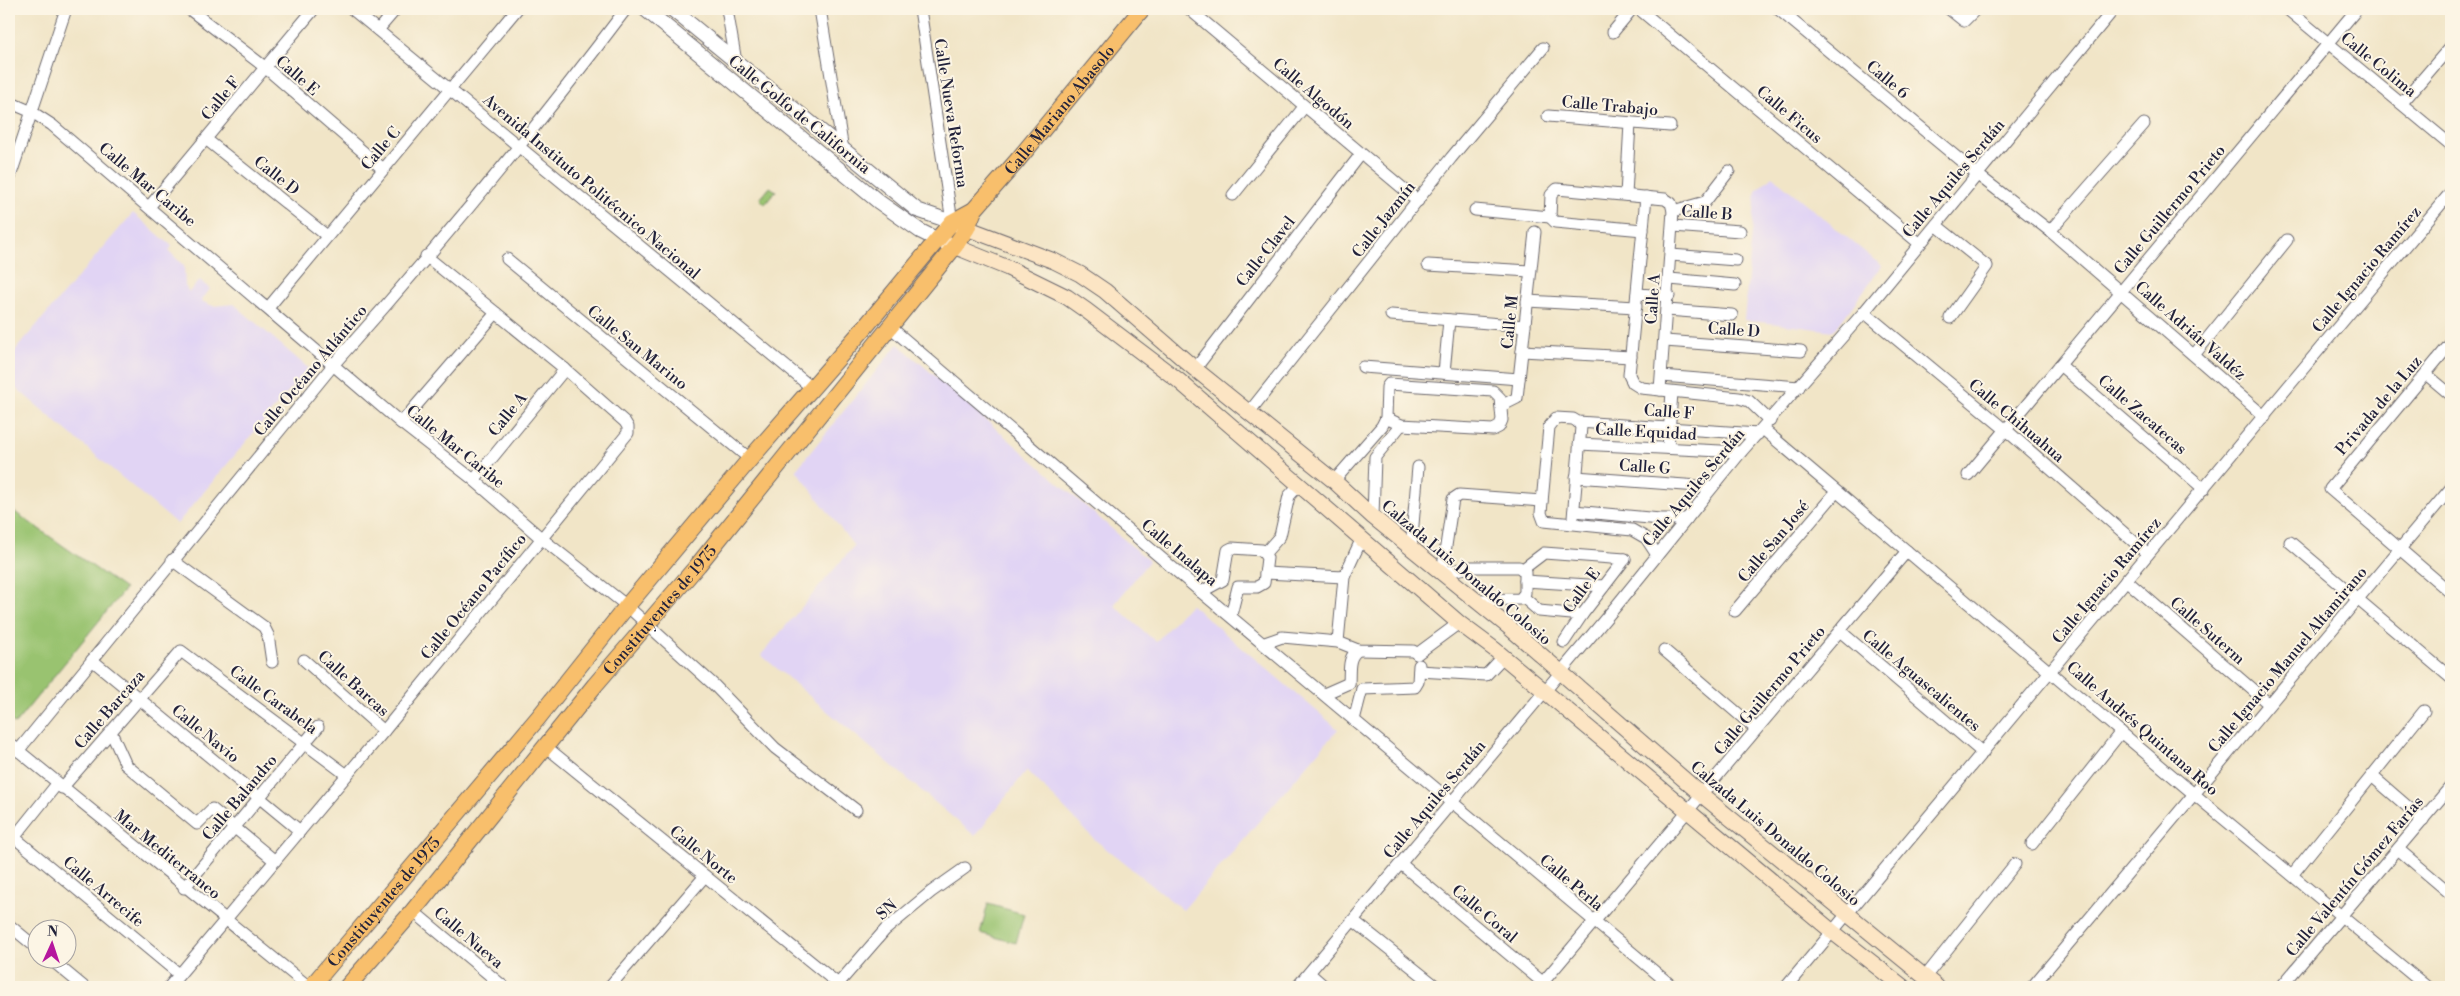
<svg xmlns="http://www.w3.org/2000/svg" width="2460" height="996" font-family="'Libre Bodoni',serif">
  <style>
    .built { fill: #e1d4f4 }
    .green { fill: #99c36f; stroke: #5e7255 }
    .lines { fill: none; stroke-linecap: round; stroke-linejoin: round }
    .minor-casing { stroke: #6a666c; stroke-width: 13 }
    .tertiary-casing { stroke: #6a666c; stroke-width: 16 }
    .secondary-casing { stroke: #6a666c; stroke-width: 17 }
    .primary-casing { stroke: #6a666c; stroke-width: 18 }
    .minor { stroke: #fff; stroke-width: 11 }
    .tertiary { stroke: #fff; stroke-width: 14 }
    .secondary { stroke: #fce5c4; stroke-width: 15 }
    .primary { stroke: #f8bf6c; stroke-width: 16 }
    .labels { text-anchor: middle; stroke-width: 4; stroke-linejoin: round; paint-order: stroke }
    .street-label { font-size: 16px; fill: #22223b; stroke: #fcf5e5 }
  </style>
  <rect width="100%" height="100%" fill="#fcf5e5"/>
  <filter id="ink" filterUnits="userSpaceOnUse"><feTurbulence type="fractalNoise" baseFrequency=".02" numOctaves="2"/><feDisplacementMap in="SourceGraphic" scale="10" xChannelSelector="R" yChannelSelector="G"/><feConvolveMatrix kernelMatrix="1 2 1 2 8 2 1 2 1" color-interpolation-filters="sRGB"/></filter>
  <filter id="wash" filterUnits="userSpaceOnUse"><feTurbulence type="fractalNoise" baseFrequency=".0096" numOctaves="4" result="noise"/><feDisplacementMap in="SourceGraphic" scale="20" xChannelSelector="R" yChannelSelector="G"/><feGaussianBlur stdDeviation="1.12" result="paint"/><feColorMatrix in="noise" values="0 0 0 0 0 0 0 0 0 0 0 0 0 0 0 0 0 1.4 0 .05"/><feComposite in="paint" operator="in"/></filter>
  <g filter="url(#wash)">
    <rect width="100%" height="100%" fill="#f1e5c7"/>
    <!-- built -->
    <g class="built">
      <polygon points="1772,176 1882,266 1834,331 1744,320 1756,191"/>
      <polygon points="133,213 172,246 169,251 184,266 185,286 189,292 200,280 210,289 201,301 213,306 234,304 308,368 177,524 9,382 9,362 17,348"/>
      <polygon points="898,344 1149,561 1114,605 1156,642 1190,604 1338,729 1183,910 1094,839 1027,770 975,836 761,655 854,546 796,470"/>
    </g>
    <!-- green -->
    <g class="green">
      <polygon points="770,187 776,191 765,204 760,199"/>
      <polygon points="9,508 125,589 15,724 9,719"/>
      <polygon points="988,904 1024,914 1016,943 980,933"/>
    </g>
  </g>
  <g filter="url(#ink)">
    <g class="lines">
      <defs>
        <g id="minor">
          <polyline points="189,9 266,68 383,169"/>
          <polyline points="352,9 812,388"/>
          <polyline points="727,9 736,62"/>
          <polyline points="820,9 843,150"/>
          <polyline points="920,9 952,222"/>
          <polyline points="1189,9 1418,201"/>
          <polyline points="1639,9 1919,243"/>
          <polyline points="1778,9 1978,175 2050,231 2265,417"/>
          <polyline points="1949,9 1964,21 1976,9"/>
          <polyline points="2287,9 2451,145"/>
          <polyline points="378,30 396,9"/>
          <polyline points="1613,32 1632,9"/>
          <polyline points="9,102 32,112 52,125 401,423 474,480 541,538 627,606 714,685 775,748 856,810"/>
          <polyline points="2402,103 2451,46"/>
          <polyline points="1548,116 1670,126"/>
          <polyline points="207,140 327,236"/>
          <polyline points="9,180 66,9"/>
          <polyline points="1233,195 1304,107"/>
          <polyline points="1626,195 1630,123"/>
          <polyline points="1646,197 1629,375 1633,383 1641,388 1739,398 1749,401 1770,421"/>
          <polyline points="149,207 314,9"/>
          <polyline points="1475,210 1550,217"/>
          <polyline points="1673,211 1705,202 1729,171"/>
          <polyline points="1550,217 1551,195 1557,189 1665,199 1671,203 1673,211 1660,390"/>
          <polyline points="1550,217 1555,222 1643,230"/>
          <polyline points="1936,225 1987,266 1950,318"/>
          <polyline points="1673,226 1740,231"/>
          <polyline points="2050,231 2144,124"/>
          <polyline points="1671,255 1736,260"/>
          <polyline points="507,259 750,459"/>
          <polyline points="1428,265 1530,271"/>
          <polyline points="1670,279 1735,285"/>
          <polyline points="1637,294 1669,296"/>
          <polyline points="1527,301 1636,307"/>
          <polyline points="268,308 517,9"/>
          <polyline points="1667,310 1732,315"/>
          <polyline points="1864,312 2006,430 2148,554"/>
          <polyline points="1391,315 1525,326"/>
          <polyline points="889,326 1201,592 1673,987"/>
          <polyline points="1665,341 1801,351"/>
          <polyline points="2451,343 2330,489 2451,593"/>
          <polyline points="1522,351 1631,357"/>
          <polyline points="2194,355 2287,240"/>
          <polyline points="2060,365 2204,489"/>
          <polyline points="1363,367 1519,379"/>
          <polyline points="1195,369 1361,154"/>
          <polyline points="1444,373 1449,320"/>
          <polyline points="2426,374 2451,395"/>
          <polyline points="1662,376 1799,387"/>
          <polyline points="1501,406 1517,398 1535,232"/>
          <polyline points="1250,411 1451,158 1543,48"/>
          <polyline points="401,423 496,313"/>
          <polyline points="1763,429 2195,795 2427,987"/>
          <polyline points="1579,444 1741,452"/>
          <polyline points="1668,448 1672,392"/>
          <polyline points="1968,475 2357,9"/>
          <polyline points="1576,477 1712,487"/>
          <polyline points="474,480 565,369"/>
          <polyline points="1334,481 1382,426 1386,418 1387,387 1389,384 1493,391 1500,398 1502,420 1499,427 1493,430 1401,425 1386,418"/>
          <polyline points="1574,511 1660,519 1687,519"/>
          <polyline points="1373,517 1375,457 1401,425"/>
          <polyline points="1573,518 1581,427 1578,422"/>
          <polyline points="2290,542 2451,678"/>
          <polyline points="1411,548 1418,467"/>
          <polyline points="1265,553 1280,536 1289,496 1299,485"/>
          <polyline points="1657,555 1646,538 1632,530 1544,521 1541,513 1549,427 1556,418 1573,419 1578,422 1758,434"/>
          <polyline points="172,560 264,627 268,635 272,662"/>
          <polyline points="1523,569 1544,553 1625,559"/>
          <polyline points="1265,573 1344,577"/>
          <polyline points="2126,580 2269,704"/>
          <polyline points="1525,581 1604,586"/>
          <polyline points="1201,592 1223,580 1228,550 1232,548 1262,550 1267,558 1264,583 1257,587 1238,587 1231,615"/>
          <polyline points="1523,597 1539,611 1582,615"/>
          <polyline points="1475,600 1520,599 1525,593 1525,572 1519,567 1471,567 1442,573 1453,499 1459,495 1542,501"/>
          <polyline points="1735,611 1836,492"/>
          <polyline points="1840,631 1983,753"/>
          <polyline points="1338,642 1344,577 1362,538"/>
          <polyline points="1564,642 1582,615 1625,559"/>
          <polyline points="1265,643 1282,637 1338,642 1358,650 1413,651 1417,654"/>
          <polyline points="1664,650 1756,729"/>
          <polyline points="1417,654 1459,623"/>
          <polyline points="92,660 300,831"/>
          <polyline points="304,660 384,731"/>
          <polyline points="1419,671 1486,675 1503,657"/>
          <path d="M 1349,683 C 1350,672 1347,657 1358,650"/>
          <polyline points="1362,689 1415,687 1418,682 1419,665"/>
          <polyline points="1324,694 1349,683"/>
          <polyline points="1354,720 1362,689"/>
          <polyline points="111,732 126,765 197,824 212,809 275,861"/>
          <polyline points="9,743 309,987"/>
          <polyline points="545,746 842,987"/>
          <path d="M 18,751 L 334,364 C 436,250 534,131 626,9"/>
          <polyline points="2372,776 2423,820"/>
          <polyline points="62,788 181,651 347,775"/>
          <polyline points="9,833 179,974"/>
          <polyline points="9,844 57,784"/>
          <polyline points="2032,844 2121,732"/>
          <polyline points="2398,849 2451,894"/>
          <polyline points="1401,864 1547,986"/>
          <polyline points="2292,875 2424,711"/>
          <polyline points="184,888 318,727"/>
          <polyline points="413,911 504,987"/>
          <polyline points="1354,921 1437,987"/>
          <polyline points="9,925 38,949"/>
          <polyline points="49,958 84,987"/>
          <polyline points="1309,973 1325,987"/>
          <polyline points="1925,977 2015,864"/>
          <polyline points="838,984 885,930 931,892 965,868"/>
          <polyline points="169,987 384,731 628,433 628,427 625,422 565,369 426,256"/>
          <polyline points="609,987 705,876"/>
          <polyline points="1297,987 1617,605 1741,452 1864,312 2114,9"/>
          <polyline points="1539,987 1907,551"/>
          <polyline points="1786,987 2451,192"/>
          <polyline points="2032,987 2451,488"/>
          <polyline points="2281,987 2451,786"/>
        </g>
        <g id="tertiary">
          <polyline points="645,9 879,202 920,231 938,240"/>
          <polyline points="672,9 917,210 952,222"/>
        </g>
        <g id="secondary">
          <polyline points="956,224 1054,261 1080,274 1105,291 1195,369 1334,481 1373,517 1510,628 1702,795 1937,987"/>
          <polyline points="944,242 1008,268 1067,297 1087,311 1178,380 1459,623 1494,649 1834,933 1903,987"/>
        </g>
        <g id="primary">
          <path id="s1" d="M 311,987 L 538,718 L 627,606 L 750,459 L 866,326 L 952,222 L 974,210 L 1016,162 L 1142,9"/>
          <path id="s2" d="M 347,987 L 413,911 L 595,685 L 698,565 L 955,246 L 967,228 L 974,210"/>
        </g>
      </defs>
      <!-- minor casing -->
      <use href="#minor" class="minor-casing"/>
      <!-- tertiary casing -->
      <use href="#tertiary" class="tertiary-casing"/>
      <!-- secondary casing -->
      <use href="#secondary" class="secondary-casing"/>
      <!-- primary casing -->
      <use href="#primary" class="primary-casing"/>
      <!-- minor -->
      <use href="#minor" class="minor"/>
      <!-- tertiary -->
      <use href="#tertiary" class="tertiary"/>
      <!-- secondary -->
      <use href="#secondary" class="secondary"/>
      <!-- primary -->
      <use href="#primary" class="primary"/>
    </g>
  </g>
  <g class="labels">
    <!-- street labels -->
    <g class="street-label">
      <text transform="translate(2379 64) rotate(39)" y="6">Calle Colima</text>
      <text transform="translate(298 75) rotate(41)" y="6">Calle E</text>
      <text transform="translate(1888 79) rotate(40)" y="6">Calle 6</text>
      <text transform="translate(1314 93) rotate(40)" y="6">Calle Algodón</text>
      <text transform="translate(220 98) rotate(-51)" y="6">Calle F</text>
      <text transform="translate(1610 105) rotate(5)" y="6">Calle Trabajo</text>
      <text dy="6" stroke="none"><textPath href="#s1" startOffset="1155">Calle Mariano Abasolo</textPath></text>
      <text transform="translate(952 113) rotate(81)" y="6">Calle Nueva Reforma</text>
      <text transform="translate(800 114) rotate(39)" y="6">Calle Golfo de California</text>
      <text transform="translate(1790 114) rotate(40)" y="6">Calle Ficus</text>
      <text transform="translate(380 148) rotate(-50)" y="6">Calle C</text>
      <text transform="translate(277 175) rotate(38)" y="6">Calle D</text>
      <text transform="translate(1953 178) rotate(-50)" y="6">Calle Aquiles Serdán</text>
      <text transform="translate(148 184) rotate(40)" y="6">Calle Mar Caribe</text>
      <text transform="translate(592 186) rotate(40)" y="6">Avenida Instituto Politécnico Nacional</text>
      <text transform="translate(2169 209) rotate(-50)" y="6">Calle Guillermo Prieto</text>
      <text transform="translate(1707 212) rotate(4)" y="6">Calle B</text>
      <text transform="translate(1383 219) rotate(-52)" y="6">Calle Jazmín</text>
      <text transform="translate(1265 251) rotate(-52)" y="6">Calle Clavel</text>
      <text transform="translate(2366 269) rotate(-50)" y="6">Calle Ignacio Ramírez</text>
      <text transform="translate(1652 299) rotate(-86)" y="6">Calle A</text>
      <text transform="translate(1509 322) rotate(-84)" y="6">Calle M</text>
      <text transform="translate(1734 329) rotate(4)" y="6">Calle D</text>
      <text transform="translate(2191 330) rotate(41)" y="6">Calle Adrián Valdéz</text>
      <text transform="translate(638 347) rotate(39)" y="6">Calle San Marino</text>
      <text transform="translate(310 370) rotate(-50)" y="6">Calle Océano Atlántico</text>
      <text transform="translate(2378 405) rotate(-50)" y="6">Privada de la Luz</text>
      <text transform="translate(1669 411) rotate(4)" y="6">Calle F</text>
      <text transform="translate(507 414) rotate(-51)" y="6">Calle A</text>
      <text transform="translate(2143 414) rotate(41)" y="6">Calle Zacatecas</text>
      <text transform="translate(2017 420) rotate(40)" y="6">Calle Chihuahua</text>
      <text transform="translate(1646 431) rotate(3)" y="6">Calle Equidad</text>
      <text transform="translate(456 446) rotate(39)" y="6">Calle Mar Caribe</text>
      <text transform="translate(1645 466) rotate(4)" y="6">Calle G</text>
      <text transform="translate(1693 487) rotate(-50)" y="6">Calle Aquiles Serdán</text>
      <text transform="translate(1773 541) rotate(-50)" y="6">Calle San José</text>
      <text transform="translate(1180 552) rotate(40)" y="6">Calle Inalapa</text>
      <text transform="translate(1467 572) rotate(40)" y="6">Calzada Luis Donaldo Colosio</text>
      <text transform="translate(2106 580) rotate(-50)" y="6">Calle Ignacio Ramírez</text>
      <text transform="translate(1581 590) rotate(-54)" y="6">Calle E</text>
      <text transform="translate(473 596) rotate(-51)" y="6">Calle Océano Pacífico</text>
      <text dy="6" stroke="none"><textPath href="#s2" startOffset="490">Constituyentes de 1975</textPath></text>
      <text transform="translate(2208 630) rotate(41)" y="6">Calle Suterm</text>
      <text transform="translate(2287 659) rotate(-50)" y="6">Calle Ignacio Manuel Altamirano</text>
      <text transform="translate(1922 680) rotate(40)" y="6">Calle Aguascalientes</text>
      <text transform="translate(354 683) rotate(42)" y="6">Calle Barcas</text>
      <text transform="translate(1769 690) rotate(-50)" y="6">Calle Guillermo Prieto</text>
      <text transform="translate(274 699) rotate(36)" y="6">Calle Carabela</text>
      <text transform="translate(109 709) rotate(-49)" y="6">Calle Barcaza</text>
      <text transform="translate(2143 728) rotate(41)" y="6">Calle Andrés Quintana Roo</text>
      <text transform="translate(206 733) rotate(39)" y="6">Calle Navio</text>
      <text transform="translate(239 797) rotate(-50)" y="6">Calle Balandro</text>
      <text transform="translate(1434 799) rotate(-50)" y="6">Calle Aquiles Serdán</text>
      <text transform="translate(1776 833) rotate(40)" y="6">Calzada Luis Donaldo Colosio</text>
      <text transform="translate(168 854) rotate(39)" y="6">Mar Mediterraneo</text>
      <text transform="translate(704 854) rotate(39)" y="6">Calle Norte</text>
      <text transform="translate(2354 876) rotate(-50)" y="6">Calle Valentín Gómez Farías</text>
      <text transform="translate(1572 882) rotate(40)" y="6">Calle Perla</text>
      <text transform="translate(104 891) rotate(40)" y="6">Calle Arrecife</text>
      <text dy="6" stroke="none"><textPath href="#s1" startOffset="112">Constituyentes de 1975</textPath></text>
      <text transform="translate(886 909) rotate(-41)" y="6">SN</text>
      <text transform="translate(1485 913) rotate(40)" y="6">Calle Coral</text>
      <text transform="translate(469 937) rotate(40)" y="6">Calle Nueva</text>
    </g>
  </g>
  <!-- margin -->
  <rect width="2460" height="996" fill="none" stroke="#fcf5e5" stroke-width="30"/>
  <!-- north arrow -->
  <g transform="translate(52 944) rotate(3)"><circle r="24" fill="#fcf5e5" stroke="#a5a1a1"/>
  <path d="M0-4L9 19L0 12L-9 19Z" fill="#b5179e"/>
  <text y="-8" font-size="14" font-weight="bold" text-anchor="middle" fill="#22223b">N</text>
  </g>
</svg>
